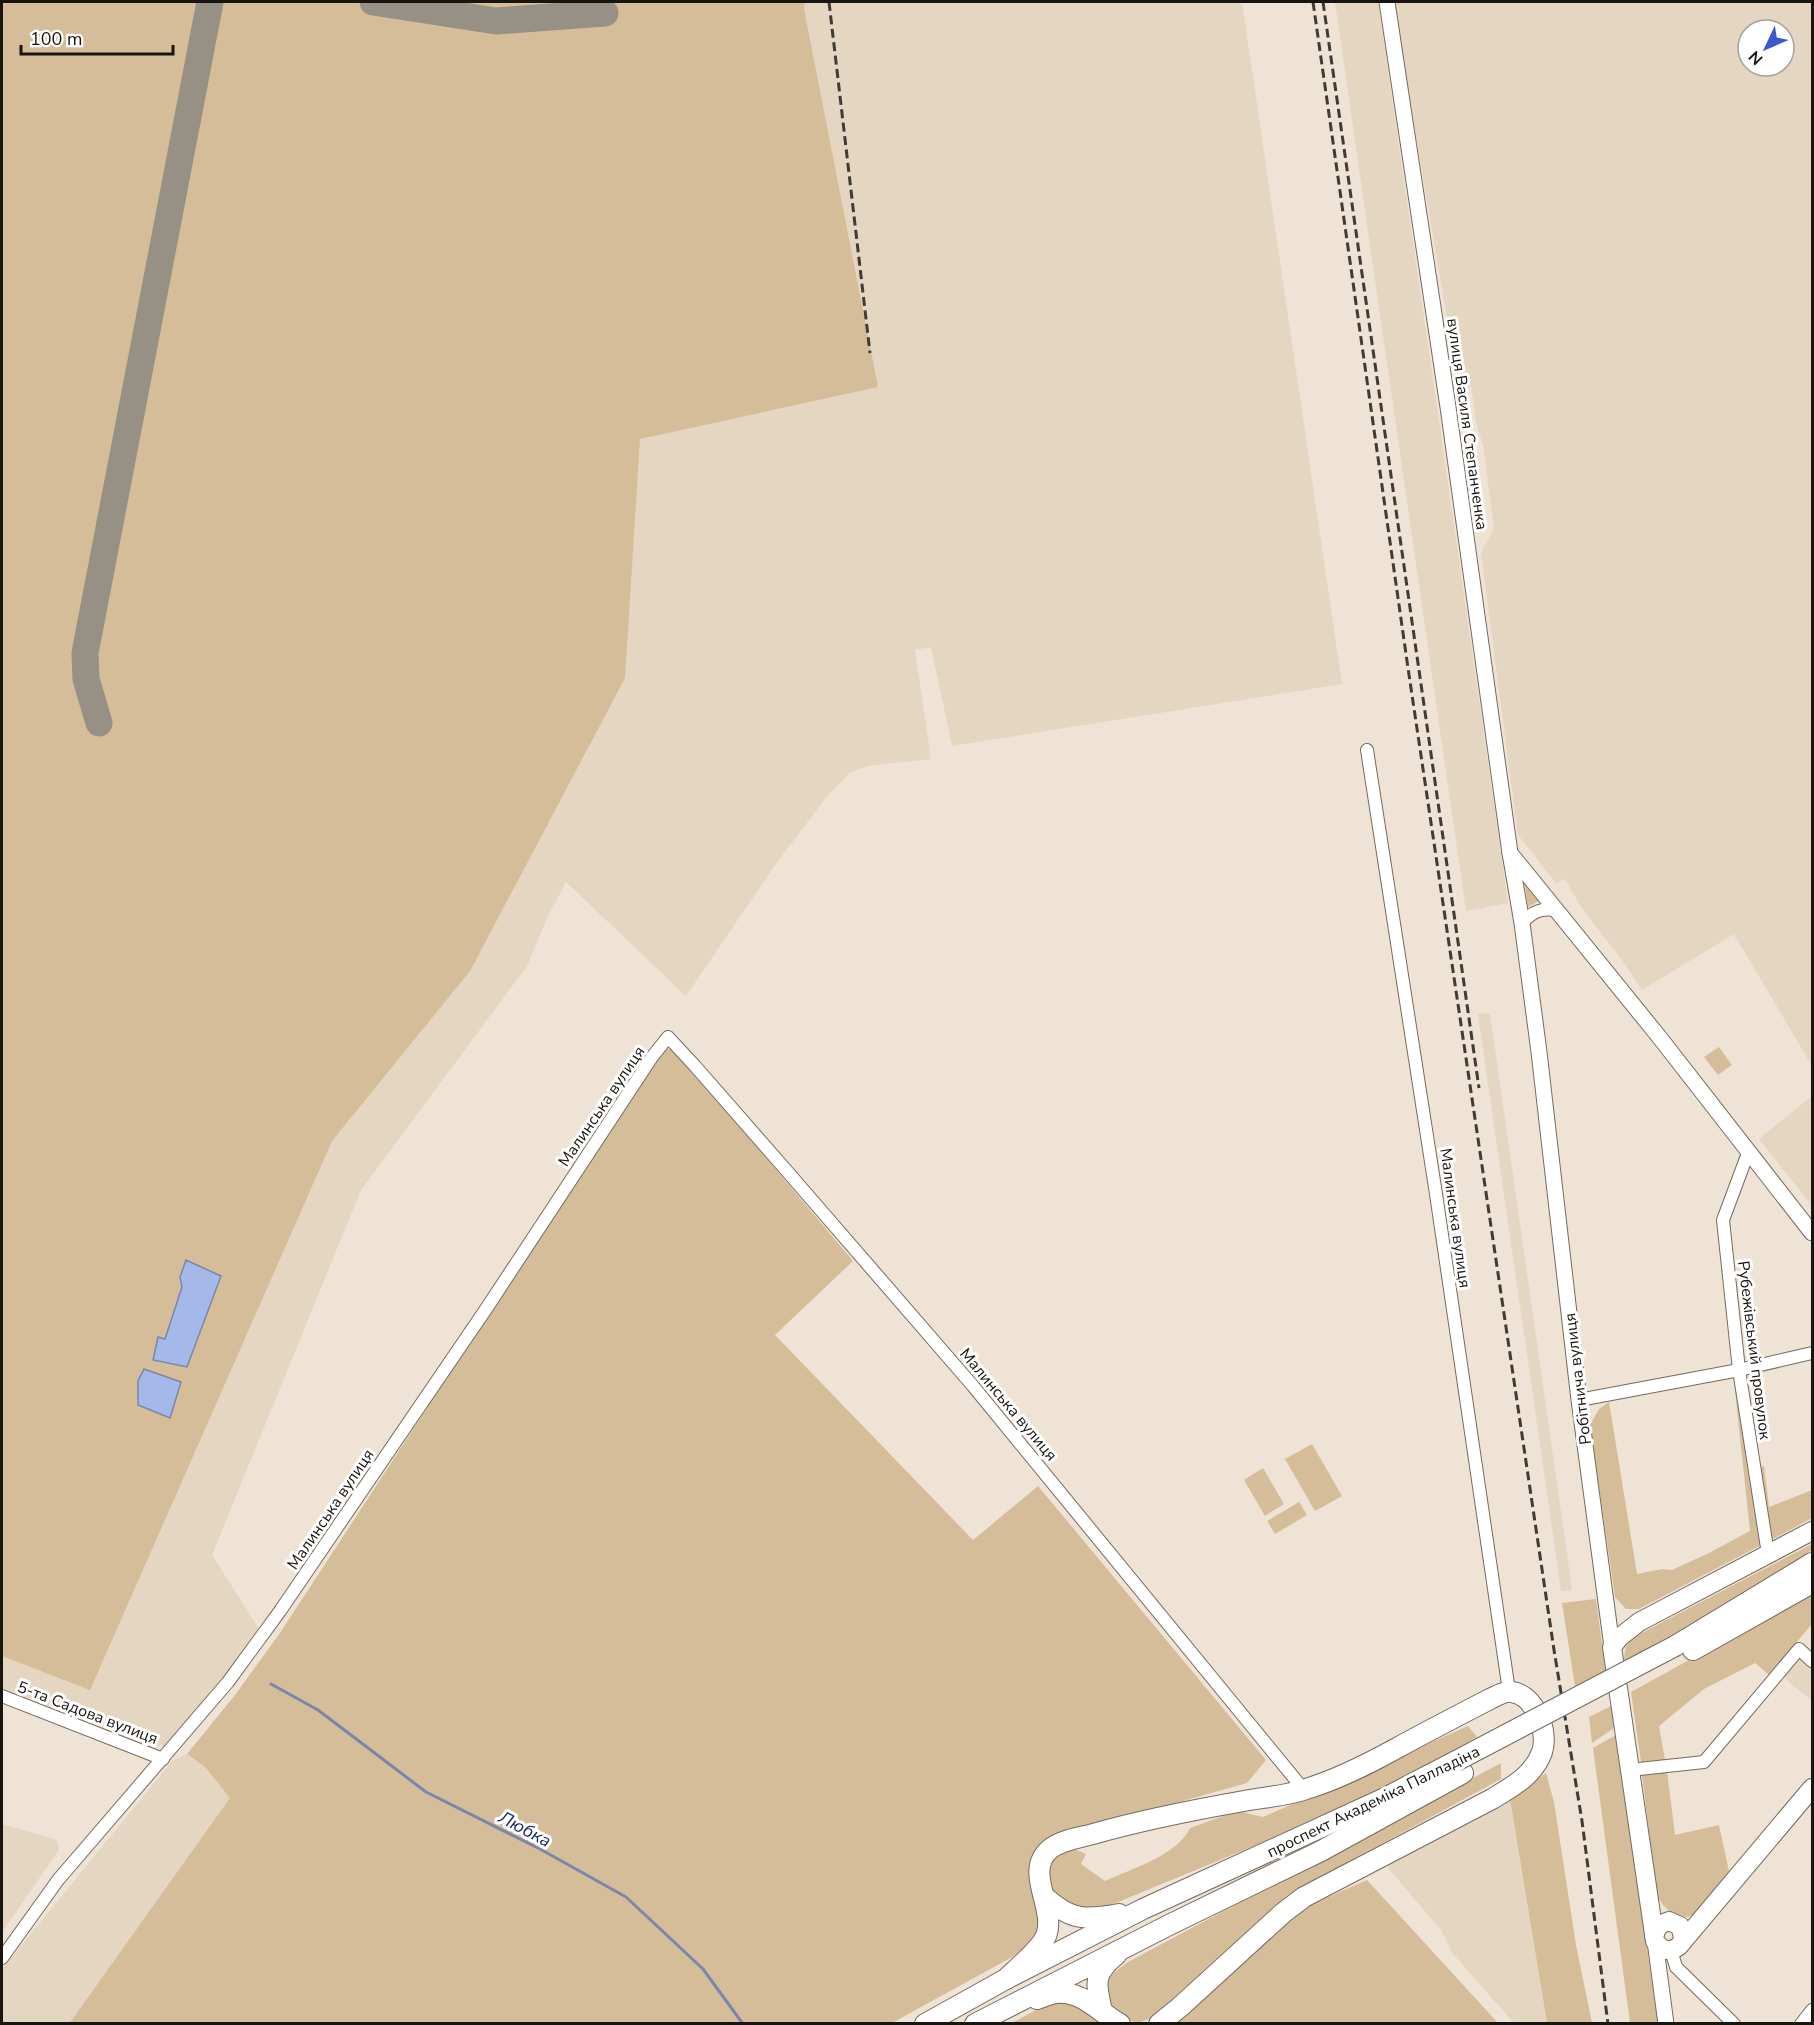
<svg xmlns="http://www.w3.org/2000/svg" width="1814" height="2025" font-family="'Nunito Sans',sans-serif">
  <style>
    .built { fill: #e4d6c1; fill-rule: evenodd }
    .green { fill: #d5bd9a }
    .water { fill: #a5b8ea; stroke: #7b87a9; stroke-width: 1.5 }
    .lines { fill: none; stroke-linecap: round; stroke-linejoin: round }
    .stream { stroke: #7b87a9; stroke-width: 3 }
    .taxiway { stroke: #979085; stroke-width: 27 }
    .minor-casing { stroke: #746b5e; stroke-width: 14 }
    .tertiary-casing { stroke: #746b5e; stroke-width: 17 }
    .primary-casing { stroke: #746b5e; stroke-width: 20 }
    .trunk-casing { stroke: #746b5e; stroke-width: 22 }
    .minor { stroke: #fff; stroke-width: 12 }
    .tertiary { stroke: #fff; stroke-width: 15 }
    .primary { stroke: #fff; stroke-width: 18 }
    .trunk { stroke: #fff; stroke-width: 20 }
    .rail { stroke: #403c35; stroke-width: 3; stroke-dasharray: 9 4.5; stroke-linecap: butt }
    .trunk-bridge-casing { stroke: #746b5e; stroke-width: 22; stroke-linecap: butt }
    .trunk-bridge { stroke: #fff; stroke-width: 20 }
    .labels { text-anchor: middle; stroke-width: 6; stroke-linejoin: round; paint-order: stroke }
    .street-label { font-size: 16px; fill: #181510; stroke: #fff }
    .water-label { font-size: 18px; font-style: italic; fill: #192863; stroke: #fff }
  </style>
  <rect width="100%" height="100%" fill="#eee3d5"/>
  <!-- built -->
  <g class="built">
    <polygon points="2,2 1242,2 1342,684 952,746 931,647 915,650 931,759 867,766 849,773 828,795 775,865 686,996 566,882 548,916 527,966 361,1190 212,1555 263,1635 177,1751 160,1745 157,1746 2,1688"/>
    <polygon points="1335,2 1378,2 1440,427 1508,903 1466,911"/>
    <path d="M 1393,2 L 1812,2 L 1812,1066 L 1734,934 L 1642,990 L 1625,964 L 1581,907 L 1565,879 L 1556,883 L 1518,835 L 1481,553 L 1494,528 L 1483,445 L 1477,427 L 1471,387 L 1459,388 ZM 1748,30 L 1784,30 L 1784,66 L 1748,66 Z"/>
    <polygon points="1490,1013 1572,1590 1561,1591 1478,1014"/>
    <polygon points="1812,1096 1812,1206 1759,1139"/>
    <polygon points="1799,1653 1812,1665 1812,1701 1781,1675"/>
    <polygon points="187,1754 205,1767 231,1798 87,2023 2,2024 2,1969 173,1760"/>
    <polygon points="1510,1799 1547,2023 1514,2023 1453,1954 1441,1930 1388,1868 1394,1859"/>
    <polygon points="2,1824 57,1840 59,1850 2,1932"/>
  </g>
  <!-- green -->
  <g class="green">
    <polygon points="2,2 805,2 804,9 878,387 640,439 625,678 470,971 332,1141 90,1690 2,1656"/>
    <polygon points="1523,873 1546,902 1537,902 1528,907"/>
    <polygon points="1719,1047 1732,1065 1718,1075 1704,1057"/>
    <polygon points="665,1048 677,1052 853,1261 775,1335 973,1540 1038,1486 1266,1760 1247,1783 1062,1835 1044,1846 1038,1931 1031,1943 1014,1956 892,2023 69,2024 230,1798 205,1767 187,1754 235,1695 280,1633 489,1313"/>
    <polygon points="1736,1380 1763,1544 1639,1609 1626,1609 1615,1597 1590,1425 1599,1409 1609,1402 1637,1574 1662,1569 1672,1570 1707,1554 1750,1531 1734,1381"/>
    <polygon points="1312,1444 1342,1496 1315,1511 1285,1459"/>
    <polygon points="1764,1466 1769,1507 1812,1490 1812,1518 1773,1539 1769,1537 1758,1468"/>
    <polygon points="1263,1468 1284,1504 1265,1516 1244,1480"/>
    <polygon points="1299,1502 1307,1515 1275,1534 1267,1521"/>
    <polygon points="1812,1544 1812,1550 1801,1557 1623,1664 1626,1646 1634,1637"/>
    <polygon points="1812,1592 1812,1624 1769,1675 1755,1663 1704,1689 1659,1726 1665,1760 1641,1762 1631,1692"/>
    <polygon points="1596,1599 1606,1675 1576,1693 1562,1603"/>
    <polygon points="1611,1706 1614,1728 1592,1743 1589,1717"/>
    <path d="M 1468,1726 L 1477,1737 L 1395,1783 L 1295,1829 L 1111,1905 C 1087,1909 1057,1913 1047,1884 C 1045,1879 1046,1871 1045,1865 L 1052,1857 L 1074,1849 L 1086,1854 L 1081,1864 L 1105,1881 C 1131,1869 1178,1855 1190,1828 L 1237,1811 L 1263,1817 Z"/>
    <polygon points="1616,1735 1658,2023 1630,2023 1593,1748"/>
    <path d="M 1501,1763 L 1501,1779 L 1289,1894 L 1161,2014 L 1138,2023 C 1115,2016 1111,2014 1103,1991 L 1112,1974 L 1128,1962 Z"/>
    <path d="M 1667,1771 L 1675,1835 L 1719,1825 L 1730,1876 C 1722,1885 1708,1906 1699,1912 C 1681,1925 1664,1910 1657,1895 L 1642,1775 Z"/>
    <polygon points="1546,1773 1554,1802 1576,1945 1592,2023 1547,2023 1510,1799"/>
    <polygon points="1367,1880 1498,2023 1174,2024 1299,1910"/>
    <polygon points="1066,1999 1104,2024 1010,2024 1051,2002"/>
  </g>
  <!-- water -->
  <g class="water">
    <polygon points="186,1260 221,1276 187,1367 153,1360 158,1337 165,1339 182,1287 180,1277"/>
    <polygon points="144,1369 181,1382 170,1418 138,1405 138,1381"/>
  </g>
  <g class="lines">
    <!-- stream -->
    <polyline class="stream" points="271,1684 318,1710 426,1792 540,1849 626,1897 703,1969 743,2024"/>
    <!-- taxiway -->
    <g class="taxiway">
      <polyline points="373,2 496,21 605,13"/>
      <polyline points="99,723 86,679 85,653 210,2"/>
    </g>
    <defs>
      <g id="minor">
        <polyline points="1367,750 1436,1194 1509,1691"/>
        <path d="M 1522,923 C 1533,911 1541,908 1557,910"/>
        <polyline points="1748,1153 1723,1220 1739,1370 1768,1554"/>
        <polyline points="1579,1400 1739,1370 1812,1353"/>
        <polyline points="2,1696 163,1759"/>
        <polyline points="1630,1770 1704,1762 1799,1649 1812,1661"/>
        <polyline points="1671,1950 1676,1967 1734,2024"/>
        <polyline points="2,1958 58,1880 228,1682 280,1611 486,1309 652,1057 668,1037 695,1066 786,1170 973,1386 1304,1790"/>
        <polyline points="1801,2024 1812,2010"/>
      </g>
      <g id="tertiary">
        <polyline points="1387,2 1448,407 1510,853 1522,923 1539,1052 1579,1400 1612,1647"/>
        <polyline points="1510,853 1660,1038 1812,1233"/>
        <polyline points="1655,1941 1666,2024"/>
      </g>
      <g id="primary">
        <path d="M 1812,1531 L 1639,1622 L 1620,1637 L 1612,1647 L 1655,1941 C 1661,1951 1670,1953 1679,1946 L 1812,1788"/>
        <polyline points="1654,1935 1659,1925 1669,1921 1680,1926 1683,1937 1682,1942"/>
      </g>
      <g id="trunk">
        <polyline points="1675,1646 1812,1563"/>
        <polyline points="1693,1650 1812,1583"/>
        <path d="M 1045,1897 C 1071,1921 1086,1920 1119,1914"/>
        <path d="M 1006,1979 C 1017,1968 1040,1950 1046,1936 C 1057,1908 1023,1872 1050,1849 C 1061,1840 1079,1838 1093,1834 C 1142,1820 1193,1810 1244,1801 C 1264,1797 1287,1796 1306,1789 C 1339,1779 1368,1764 1397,1748 C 1428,1731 1459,1715 1490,1699 C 1496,1696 1505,1691 1512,1692 C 1535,1695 1549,1732 1542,1752 C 1534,1775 1512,1787 1492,1799 L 1304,1897 L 1283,1913 L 1180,2007 L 1159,2024"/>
        <path d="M 1037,1999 C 1043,1997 1050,1994 1056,1993 C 1082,1990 1100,2013 1120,2024"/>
        <path d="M 1102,2011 C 1096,1985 1092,1974 1116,1955"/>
        <polyline points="925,2024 1006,1979 1143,1909 1385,1798 1456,1761"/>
        <polyline points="975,2024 1169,1925 1321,1851 1463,1773"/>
      </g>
    </defs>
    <!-- minor casing -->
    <use href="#minor" class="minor-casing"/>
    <!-- tertiary casing -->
    <use href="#tertiary" class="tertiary-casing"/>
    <!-- primary casing -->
    <use href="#primary" class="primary-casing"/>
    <!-- trunk casing -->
    <use href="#trunk" class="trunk-casing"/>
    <!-- minor -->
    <use href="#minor" class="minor"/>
    <!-- tertiary -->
    <use href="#tertiary" class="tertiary"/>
    <!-- primary -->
    <use href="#primary" class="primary"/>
    <!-- trunk -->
    <use href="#trunk" class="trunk"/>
    <!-- rail -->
    <g class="rail">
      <polyline points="829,2 870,353"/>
      <polyline points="1313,2 1408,668 1554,1650 1582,1821 1608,2024"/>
      <polyline points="1323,2 1479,1088"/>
    </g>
    <defs>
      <polyline id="trunk-bridge" points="1456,1761 1675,1646"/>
    </defs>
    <!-- trunk-bridge casing -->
    <use href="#trunk-bridge" class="trunk-bridge-casing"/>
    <!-- trunk-bridge -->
    <use href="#trunk-bridge" class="trunk-bridge"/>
  </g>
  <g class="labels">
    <!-- street labels -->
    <g class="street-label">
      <text transform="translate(1468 424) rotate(82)" y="6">вулиця Василя Степанченка</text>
      <text transform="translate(601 1106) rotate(-56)" y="6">Малинська вулиця</text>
      <text transform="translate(1456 1218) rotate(82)" y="6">Малинська вулиця</text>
      <text transform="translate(1755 1350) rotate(83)" y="6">Рубежівський провулок</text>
      <text transform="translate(1577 1379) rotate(-97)" y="6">Робітнича вулиця</text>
      <text transform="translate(1009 1404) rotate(50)" y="6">Малинська вулиця</text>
      <text transform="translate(330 1509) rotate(-56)" y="6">Малинська вулиця</text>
      <text transform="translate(88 1712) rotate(21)" y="6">5-та Садова вулиця</text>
      <text transform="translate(1373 1801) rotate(-26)" y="6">проспект Академіка Палладіна</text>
    </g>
    <!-- water labels -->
    <g class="water-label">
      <text transform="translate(525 1829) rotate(28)" y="6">Любка</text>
    </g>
  </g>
  <!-- border -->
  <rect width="1814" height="2025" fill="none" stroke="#181510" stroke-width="6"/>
  <!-- north arrow -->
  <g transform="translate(1766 48) rotate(226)"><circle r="28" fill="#ffffff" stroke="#a3a19f" stroke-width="1.5"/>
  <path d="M0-4.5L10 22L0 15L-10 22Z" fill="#3b59cb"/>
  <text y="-9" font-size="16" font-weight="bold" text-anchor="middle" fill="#181510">N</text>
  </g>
  <!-- scale -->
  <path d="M21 45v9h152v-9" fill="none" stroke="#181510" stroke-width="3"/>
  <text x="30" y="45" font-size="18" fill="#181510" stroke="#ffffff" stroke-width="4.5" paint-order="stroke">100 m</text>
</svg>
